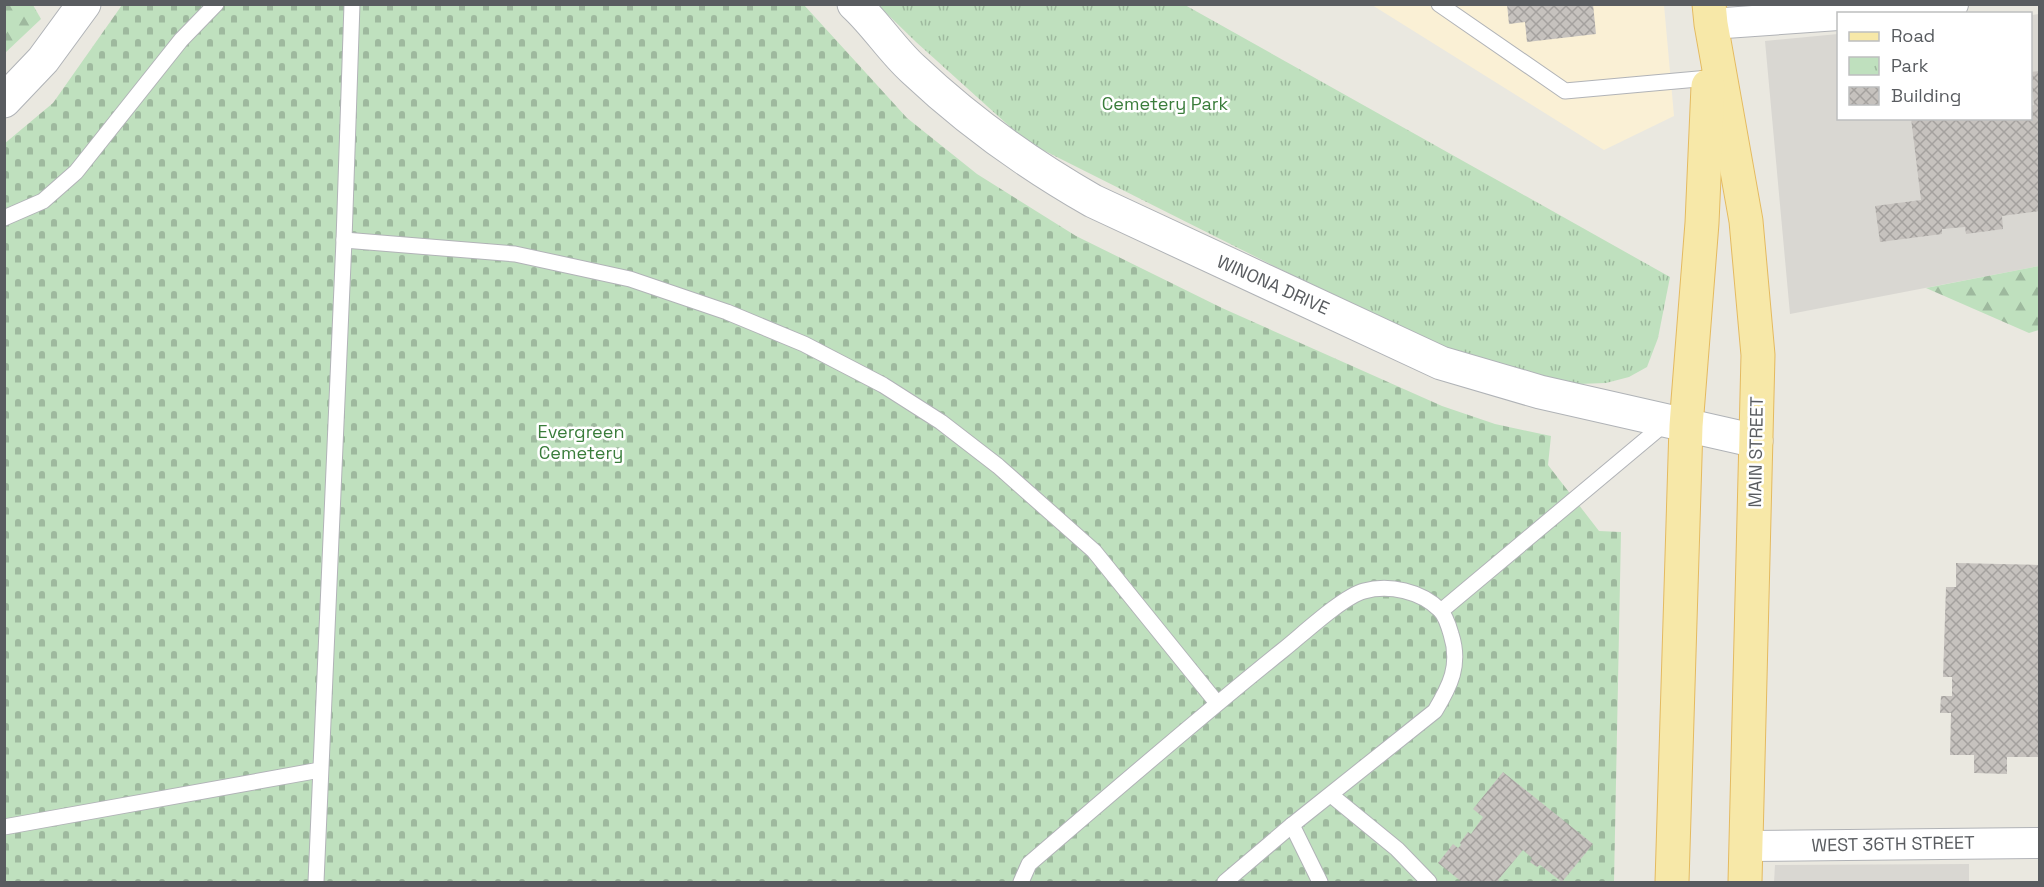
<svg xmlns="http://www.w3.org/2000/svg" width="2044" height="887" font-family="'Space Grotesk',sans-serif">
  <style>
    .commercial { fill: #faf0d5 }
    .industrial { fill: #d9d7d2 }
    .forest { fill: url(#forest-firs) }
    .cemetery { fill: url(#cemetery-stones) }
    .park { fill: url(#park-tufts) }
    .building { fill: url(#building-cross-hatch) }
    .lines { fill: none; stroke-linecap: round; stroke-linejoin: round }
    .lane-casing { stroke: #b1b3b7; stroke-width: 17 }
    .street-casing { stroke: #b1b3b7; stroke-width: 32 }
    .secondary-casing { stroke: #b0b3b7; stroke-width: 35 }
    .primary-casing { stroke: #e4ba60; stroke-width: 35 }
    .lane { stroke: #fff; stroke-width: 15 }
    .street { stroke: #fff; stroke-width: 30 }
    .secondary { stroke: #fff; stroke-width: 33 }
    .primary { stroke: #f7e8a8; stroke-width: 33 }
    .labels { text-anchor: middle; stroke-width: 5; stroke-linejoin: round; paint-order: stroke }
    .park-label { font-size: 18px; fill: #3a7d3b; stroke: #fff }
    .street-label { font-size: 18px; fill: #595c60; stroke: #fff }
  </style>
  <defs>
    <pattern id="forest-firs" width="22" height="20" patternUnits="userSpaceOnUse" patternTransform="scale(1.5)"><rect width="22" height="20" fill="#bfe0be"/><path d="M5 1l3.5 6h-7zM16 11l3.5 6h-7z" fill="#9eb99e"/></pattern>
    <pattern id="cemetery-stones" width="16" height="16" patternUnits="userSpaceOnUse" patternTransform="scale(1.5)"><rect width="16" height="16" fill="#bfe0be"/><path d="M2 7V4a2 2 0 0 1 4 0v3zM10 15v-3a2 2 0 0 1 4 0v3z" fill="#9eb99e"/></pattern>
    <pattern id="park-tufts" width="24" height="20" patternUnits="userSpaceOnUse" patternTransform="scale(1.5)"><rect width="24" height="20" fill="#bfe0be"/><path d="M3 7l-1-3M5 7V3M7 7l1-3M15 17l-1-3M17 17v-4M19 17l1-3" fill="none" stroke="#9eb99e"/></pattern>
    <pattern id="building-cross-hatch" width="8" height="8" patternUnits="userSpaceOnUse" patternTransform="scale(1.5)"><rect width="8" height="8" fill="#c6c2be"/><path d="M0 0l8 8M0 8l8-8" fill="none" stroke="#a4a19e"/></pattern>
  </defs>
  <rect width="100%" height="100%" fill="#eae8e0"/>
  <!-- commercial -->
  <polygon class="commercial" points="1372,5 1664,5 1674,116 1604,150"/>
  <!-- industrial -->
  <g class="industrial">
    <polygon points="2039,14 2039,266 1790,314 1765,41 1838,34 1838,118 2030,118 2031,15"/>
    <polygon points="1969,864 1969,882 1774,882 1775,865"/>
  </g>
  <!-- forest -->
  <g class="forest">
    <polygon points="5,4 33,5 41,19 5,53"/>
    <polygon points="2039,266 2039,330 2029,333 1926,288"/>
  </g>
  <!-- cemetery -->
  <polygon class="cemetery" points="122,5 804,5 907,118 977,174 1076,236 1222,308 1442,406 1495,424 1551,436 1548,465 1599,531 1621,532 1614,882 5,882 4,144 53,103"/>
  <!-- park -->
  <polygon class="park" points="878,5 1185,5 1670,277 1658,338 1647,367 1629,377 1606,383 1578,384 1545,381 1458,353 1296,277 1027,142 916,42"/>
  <!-- building -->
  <g class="building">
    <polygon points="1507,4 1593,4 1596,34 1527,42 1525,22 1509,24"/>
    <polygon points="2040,71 2040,211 2002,216 2003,229 1966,234 1965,227 1942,229 1942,234 1880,242 1875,206 1921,200 1911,118 2030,118 2030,106 2034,105 2030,72"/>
    <polygon points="1956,563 2040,565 2040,757 2007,757 2007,774 1974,773 1974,755 1950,755 1951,713 1940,713 1941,696 1952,696 1952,677 1943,677 1946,587 1956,587"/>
    <polygon points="1503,772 1593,844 1562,882 1540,865 1537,867 1530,862 1532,858 1523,850 1498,880 1501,882 1462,882 1438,863 1453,844 1458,848 1461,845 1460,843 1468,832 1471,834 1483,817 1473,809"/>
  </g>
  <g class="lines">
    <defs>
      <g id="lane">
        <polyline points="1439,4 1565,91 1709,78"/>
        <polyline points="4,218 43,201 76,172 181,40 216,4"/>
        <polyline points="344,240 515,254 630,279 727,312 804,344 883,385 941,422 998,466 1094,551 1217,703"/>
        <polyline points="1441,611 1668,421"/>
        <polyline points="1331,795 1397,849 1429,882"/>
        <polyline points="1292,825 1320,882"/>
        <polyline points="4,827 320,770"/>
        <polyline points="316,882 344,240 352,4"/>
        <path d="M 1021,882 L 1029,864 C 1113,792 1197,719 1283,650 C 1302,635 1342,597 1364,591 C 1389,584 1421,591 1440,610 C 1445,615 1449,627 1451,634 C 1461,665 1450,686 1435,711 L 1292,825 L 1225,882"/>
      </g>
      <g id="street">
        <polyline points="1860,14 1953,4"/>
        <polyline points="1711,24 1838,15"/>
        <polyline points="1746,846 2040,843"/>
      </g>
      <g id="secondary">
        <path d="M 854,4 C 876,24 891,49 913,69 C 967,120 1028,164 1093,201 L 1441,363 L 1540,392 L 1756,441"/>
        <polyline points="4,101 43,60 84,4"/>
      </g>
      <g id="primary">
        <polyline points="1709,4 1711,24 1746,221 1758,355 1745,882"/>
        <polyline points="1672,882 1686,426 1702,223 1708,86"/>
      </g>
    </defs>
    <!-- lane casing -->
    <use href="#lane" class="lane-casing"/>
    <!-- street casing -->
    <use href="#street" class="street-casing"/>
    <!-- secondary casing -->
    <use href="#secondary" class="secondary-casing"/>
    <!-- primary casing -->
    <use href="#primary" class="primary-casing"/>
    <!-- lane -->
    <use href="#lane" class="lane"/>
    <!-- street -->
    <use href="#street" class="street"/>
    <!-- secondary -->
    <use href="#secondary" class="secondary"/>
    <!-- primary -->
    <use href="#primary" class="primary"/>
  </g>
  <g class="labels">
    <!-- park labels -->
    <g class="park-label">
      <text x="1165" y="110">Cemetery Park</text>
      <text x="581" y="438">Evergreen<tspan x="581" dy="21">Cemetery</tspan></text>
    </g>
    <!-- street labels -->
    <g class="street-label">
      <text transform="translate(1273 285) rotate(24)" y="6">WINONA DRIVE</text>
      <text transform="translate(1756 452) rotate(-89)" y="6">MAIN STREET</text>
      <text transform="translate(1893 844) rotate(-1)" y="6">WEST 36TH STREET</text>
    </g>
  </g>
  <!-- border -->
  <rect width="2044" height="887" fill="none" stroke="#595c60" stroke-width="12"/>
  <!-- legend -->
  <rect x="1837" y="12" width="195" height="108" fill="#ffffff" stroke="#bdbebf" stroke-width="1.5"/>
  <rect x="1849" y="32" width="30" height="9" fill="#f7e8a8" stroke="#bdbebf" stroke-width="1.5"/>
  <text x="1891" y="42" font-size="18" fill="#595c60">Road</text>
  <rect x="1849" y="57" width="30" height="18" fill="url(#park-tufts)" stroke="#bdbebf" stroke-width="1.5"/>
  <text x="1891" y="72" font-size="18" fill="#595c60">Park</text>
  <rect x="1849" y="87" width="30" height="18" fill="url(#building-cross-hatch)" stroke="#bdbebf" stroke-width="1.5"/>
  <text x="1891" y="102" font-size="18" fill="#595c60">Building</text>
</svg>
